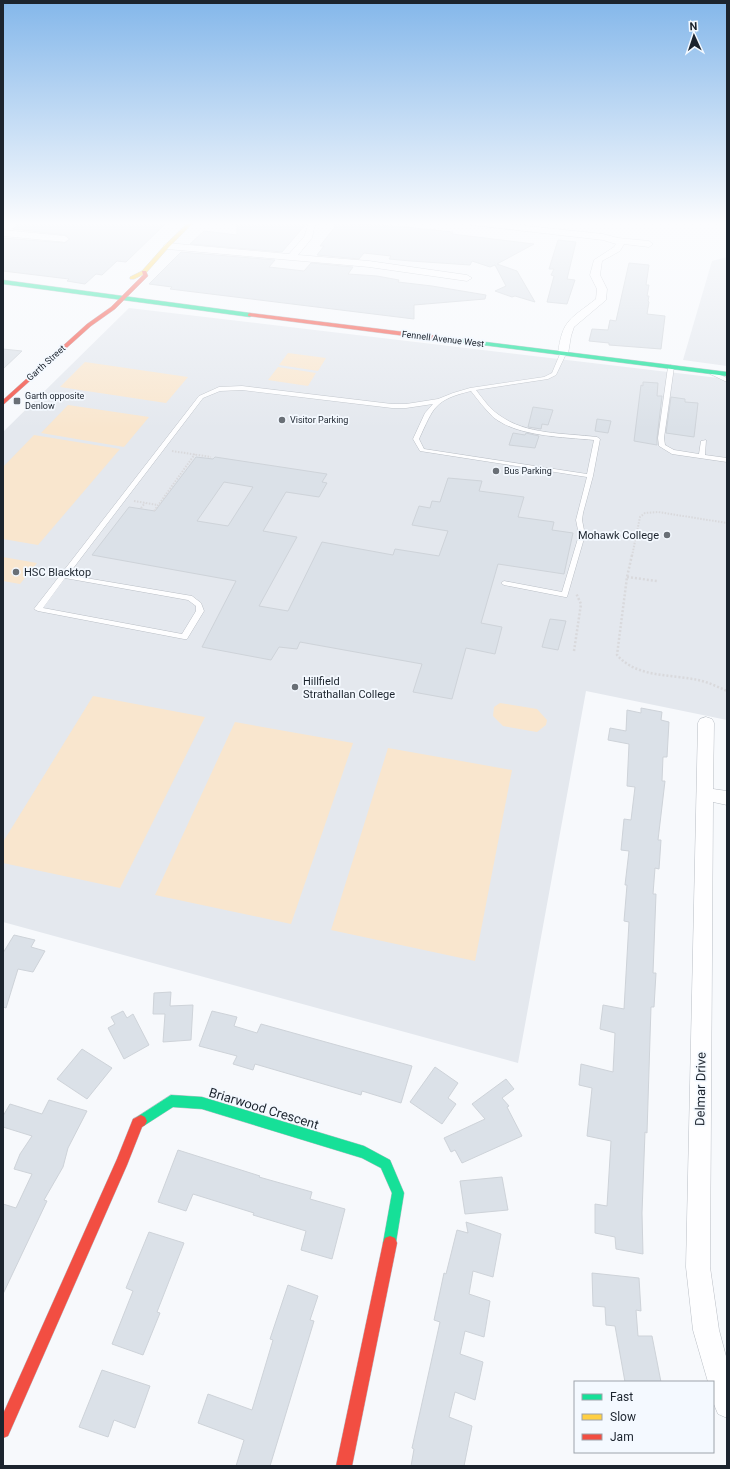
<svg xmlns="http://www.w3.org/2000/svg" width="730" height="1469" font-family="Roboto,sans-serif">
  <style>
    .built { fill: #e4e8ee }
    .green { fill: #f9e6ce }
    .building { fill: #dbe1e8; stroke: #ced3d9; fill-rule: evenodd }
    .lines { fill: none; stroke-linecap: round; stroke-linejoin: round }
    .lane-casing { stroke: #babfc6; stroke-width: 1 }
    .street-casing { stroke: #babfc6; stroke-width: 1 }
    .fast-casing { stroke: #babfc6; stroke-width: 1 }
    .slow-casing { stroke: #babfc6; stroke-width: 1 }
    .jam-casing { stroke: #babfc6; stroke-width: 1 }
    .path-far1 { stroke: #d9d9dc; stroke-width: 2; stroke-dasharray: 1.5 1.5; stroke-linecap: butt }
    .path { stroke: #d9d9dc; stroke-width: 2.5; stroke-dasharray: 2 2; stroke-linecap: butt }
    .lane { fill: #fefeff; fill-rule: evenodd }
    .street { fill: #fefeff; fill-rule: evenodd }
    .fast { fill: #16e098; fill-rule: evenodd }
    .slow { fill: #ffcf43; fill-rule: evenodd }
    .jam { fill: #f24e42; fill-rule: evenodd }
    .poi-dot { fill: #696f76; stroke: #f4f9ff; stroke-width: 1.5 }
    .labels { text-anchor: middle; stroke-width: 3.5; stroke-linejoin: round; paint-order: stroke }
    .far-street-label { font-size: 9px; fill: #1c242e; stroke: #f4f9ff }
    .far-poi-label { font-size: 9px; fill: #1c242e; stroke: #f4f9ff; text-anchor: start }
    .poi-label { font-size: 11px; fill: #1c242e; stroke: #f4f9ff; text-anchor: start }
    .near-street-label { font-size: 13px; fill: #1c242e; stroke: #f4f9ff }
  </style>
  <rect width="100%" height="100%" fill="#f7f9fc"/>
  <!-- built -->
  <g class="built">
    <polygon points="727,257 727,366 683,360 712,261"/>
    <polygon points="129,308 727,379 727,720 586,691 518,1063 3,922 3,432"/>
  </g>
  <!-- green -->
  <g class="green">
    <polygon points="288,353 326,358 318,371 279,365"/>
    <polygon points="85,362 188,377 166,403 60,387"/>
    <polygon points="278,367 316,373 308,386 268,380"/>
    <polygon points="68,405 149,417 124,447 41,433"/>
    <polygon points="34,435 120,449 38,545 3,539 3,467"/>
    <polygon points="3,557 37,563 20,584 3,581"/>
    <polygon points="93,696 205,717 120,888 3,863 3,842"/>
    <polygon points="500,703 537,709 547,720 546,725 537,732 503,726 493,716 494,707"/>
    <polygon points="235,722 353,743 291,924 155,895"/>
    <polygon points="388,748 512,770 475,961 331,930"/>
  </g>
  <!-- building -->
  <g class="building">
    <polygon points="21,223 166,223 126,262 117,261 102,275 96,274 85,284 67,281 69,279 3,271 3,238 65,243 70,239 65,235 13,229"/>
    <polygon points="237,223 307,223 282,252 190,244 204,231 237,235"/>
    <polygon points="338,223 395,226 453,232 452,234 534,244 497,264 517,271 535,302 515,296 512,297 495,291 506,286 495,265 490,267 472,261 470,265 411,261 389,259 391,256 364,253 359,259 317,255 324,246 320,246"/>
    <polygon points="558,240 576,242 567,279 575,280 567,304 547,302 554,276 551,275 554,269 549,269"/>
    <polygon points="181,252 275,260 269,267 304,271 311,263 353,267 348,274 377,276 399,280 398,282 432,286 486,295 485,299 414,305 414,319 170,289 172,287 149,284"/>
    <polygon points="629,263 649,265 646,285 649,285 647,296 649,296 648,301 649,302 647,314 665,316 661,349 609,345 609,343 589,341 592,329 608,330 610,320 616,321"/>
    <polygon points="3,349 22,351 3,369"/>
    <polygon points="643,382 658,383 657,396 662,396 657,438 657,445 634,441 641,385 643,386"/>
    <polygon points="671,397 685,399 685,402 698,403 694,437 666,433"/>
    <polygon points="533,407 553,410 548,425 542,424 541,429 528,427"/>
    <polygon points="597,419 611,421 608,433 595,431"/>
    <polygon points="513,433 525,435 526,433 539,436 535,448 509,445"/>
    <path d="M 196,457 L 213,459 L 215,457 L 327,474 L 322,482 L 327,483 L 319,497 L 286,492 L 263,531 L 297,537 L 259,606 L 288,611 L 322,542 L 393,555 L 395,549 L 439,556 L 448,531 L 412,525 L 419,506 L 430,508 L 432,501 L 440,502 L 448,478 L 482,481 L 479,491 L 524,497 L 518,517 L 554,522 L 552,530 L 573,533 L 564,574 L 498,564 L 481,623 L 502,627 L 495,654 L 466,648 L 452,699 L 413,692 L 422,664 L 300,642 L 297,649 L 279,647 L 271,660 L 202,647 L 236,581 L 92,555 L 129,507 L 155,511 ZM 224,482 L 253,487 L 228,526 L 197,521 Z"/>
    <polygon points="550,619 566,621 558,650 542,647"/>
    <polygon points="641,708 662,712 661,720 669,722 667,757 663,757 662,781 665,781 658,840 661,840 659,869 655,868 653,894 656,894 653,973 656,973 654,1007 651,1007 647,1133 645,1132 642,1213 643,1254 616,1249 615,1237 595,1233 595,1204 607,1206 611,1141 587,1136 592,1088 579,1085 581,1064 613,1072 615,1033 600,1029 603,1005 624,1009 629,922 624,921 627,885 625,885 629,851 621,850 624,819 631,820 635,787 627,786 629,744 608,740 610,728 626,731 627,710 641,713"/>
    <polygon points="14,935 35,940 31,947 45,951 33,972 18,969 6,1008 3,1007 3,953"/>
    <polygon points="171,992 170,1006 193,1005 191,1040 163,1042 165,1014 153,1014 154,993"/>
    <polygon points="123,1011 127,1018 133,1014 149,1045 124,1059 108,1028 115,1024 111,1017"/>
    <polygon points="212,1011 237,1017 234,1026 257,1033 261,1024 412,1066 401,1103 362,1091 361,1095 255,1064 253,1070 233,1064 237,1056 199,1046"/>
    <polygon points="82,1049 112,1068 87,1099 57,1079"/>
    <polygon points="435,1067 458,1083 448,1098 456,1104 442,1124 410,1102"/>
    <polygon points="506,1079 514,1089 502,1098 509,1106 507,1107 522,1136 462,1163 455,1150 451,1152 444,1138 485,1119 472,1104"/>
    <polygon points="49,1100 87,1111 68,1148 63,1167 44,1200 47,1201 3,1294 3,1204 16,1208 32,1174 14,1169 20,1154 32,1136 3,1127 3,1116 10,1104 42,1114"/>
    <polygon points="178,1150 260,1176 259,1177 312,1192 310,1199 345,1209 332,1259 301,1250 306,1231 253,1215 254,1213 193,1194 186,1211 158,1202"/>
    <polygon points="502,1177 508,1210 465,1214 460,1181"/>
    <polygon points="466,1222 501,1234 493,1277 473,1271 469,1294 490,1301 484,1337 465,1331 460,1354 483,1362 475,1400 455,1392 449,1417 472,1426 464,1466 411,1466 414,1449 412,1448 440,1322 434,1320 444,1273 446,1274 457,1230 468,1233"/>
    <polygon points="149,1232 184,1243 157,1312 160,1313 143,1355 112,1344 133,1291 126,1288"/>
    <polygon points="592,1273 639,1278 641,1311 636,1310 638,1336 652,1336 661,1382 625,1382 615,1326 606,1325 605,1307 593,1306"/>
    <polygon points="288,1285 318,1296 310,1320 314,1321 270,1466 236,1466 244,1440 198,1423 208,1394 252,1410 273,1340 270,1339"/>
    <polygon points="102,1370 150,1386 135,1428 114,1420 108,1437 79,1427"/>
  </g>
  <g class="lines">
    <defs>
      <g id="lane">
        <path d="M 563,352 L 566,354 L 556,375 L 548,379 L 476,390 C 483,399 490,409 499,415 C 526,435 565,433 597,437 L 600,439 L 593,476 L 583,513 L 582,520 L 585,535 L 567,597 L 565,597 L 504,585 L 501,583 L 504,581 L 562,592 L 579,535 L 576,520 L 587,477 L 420,451 L 413,439 L 425,413 L 433,404 L 406,408 L 392,408 L 242,390 L 220,391 L 203,398 L 68,575 L 192,596 L 201,603 L 204,611 L 187,639 L 184,639 L 38,611 L 34,609 L 199,396 L 219,387 L 242,386 L 392,404 L 406,404 L 438,399 L 453,393 L 470,388 L 544,377 L 552,373 L 560,354 ZM 471,391 C 478,400 485,409 493,417 C 518,437 564,437 594,440 L 587,474 L 424,449 L 419,439 C 434,407 434,400 471,391 ZM 65,578 L 188,600 L 196,606 L 196,611 L 182,634 L 43,608 Z"/>
        <polygon points="671,365 674,367 664,438 665,445 674,450 699,454 701,441 706,440 705,455 727,458 727,462 672,454 659,446 658,438 668,367"/>
        <polygon points="710,372 714,372 727,378 727,382 710,374"/>
      </g>
      <g id="street">
        <polygon points="309,223 317,223 314,228 312,238 298,255 369,261 467,275 472,278 467,281 369,267 167,249 163,246 167,243 289,254 304,237"/>
        <path d="M 468,223 L 498,223 L 603,234 L 618,238 L 649,241 L 653,244 L 649,247 L 624,244 L 620,251 L 602,261 L 600,275 L 607,289 L 606,300 L 574,327 L 571,336 L 568,354 L 563,357 L 558,354 C 562,319 571,319 596,299 L 597,289 L 590,275 L 594,260 L 614,247 L 616,244 L 603,240 L 472,225 Z"/>
        <polygon points="3,230 65,236 69,239 65,242 3,236"/>
        <polygon points="706,717 712,719 714,723 713,789 727,791 727,805 713,802 710,1267 719,1330 727,1360 727,1418 718,1414 713,1402 713,1382 708,1382 693,1330 686,1267 698,723 700,719"/>
      </g>
      <g id="fast">
        <polygon points="3,280 250,313 253,315 250,317 3,284"/>
        <polygon points="445,337 727,372 727,376 443,340 442,339"/>
        <polygon points="171,1095 202,1097 364,1146 390,1160 404,1193 395,1248 390,1250 385,1248 383,1243 392,1193 381,1168 362,1158 202,1109 173,1107 145,1125 141,1127 137,1125 135,1121 137,1117"/>
      </g>
      <polygon id="slow" points="188,223 193,223 169,247 146,273 134,279 130,279 130,277 142,271 165,245"/>
      <g id="jam">
        <polygon points="142,271 146,271 148,276 115,309 91,326 3,405 3,400 87,324 111,307 143,275"/>
        <polygon points="250,313 445,337 448,339 445,341 248,316 248,314"/>
        <polygon points="141,1115 145,1117 147,1121 145,1125 142,1127 127,1165 8,1436 3,1438 3,1414 117,1159 133,1119"/>
        <polygon points="390,1236 395,1238 397,1243 352,1466 336,1466 383,1243 385,1238"/>
      </g>
    </defs>
    <!-- lane casing -->
    <use href="#lane" class="lane-casing"/>
    <!-- street casing -->
    <use href="#street" class="street-casing"/>
    <!-- fast casing -->
    <use href="#fast" class="fast-casing"/>
    <!-- slow casing -->
    <use href="#slow" class="slow-casing"/>
    <!-- jam casing -->
    <use href="#jam" class="jam-casing"/>
    <!-- path-far1 -->
    <g class="path-far1">
      <polyline points="172,451 211,457"/>
      <polyline points="134,501 158,505"/>
      <polyline points="141,508 145,503"/>
      <polyline points="154,511 195,454"/>
      <polyline points="632,556 640,517 645,513 658,512 727,523"/>
    </g>
    <!-- path -->
    <g class="path">
      <path d="M 632,555 L 627,577 L 617,655 C 637,678 671,674 698,680 C 708,682 718,687 727,691"/>
      <polyline points="627,577 657,581"/>
      <polyline points="574,651 581,604 576,593"/>
    </g>
    <!-- lane -->
    <use href="#lane" class="lane"/>
    <!-- street -->
    <use href="#street" class="street"/>
    <!-- fast -->
    <use href="#fast" class="fast"/>
    <!-- slow -->
    <use href="#slow" class="slow"/>
    <!-- jam -->
    <use href="#jam" class="jam"/>
  </g>
  <!-- sky -->
  <linearGradient id="sky" x2="0" y2="1"><stop stop-color="#84b7ea"/><stop offset="0.52" stop-color="#fbfcfe"/><stop offset="1" stop-color="#fbfcfe" stop-opacity="0"/></linearGradient>
  <rect width="730" height="429" fill="url(#sky)"/>
  <!-- markers -->
  <g class="poi-dot">
    <rect x="13" y="397" width="8" height="8" rx="2"/>
    <circle cx="282" cy="420" r="4"/>
    <circle cx="496" cy="471" r="4"/>
    <circle cx="667" cy="535" r="4"/>
    <circle cx="16" cy="572" r="4"/>
    <circle cx="295" cy="687" r="4"/>
  </g>
  <g class="labels">
    <!-- far-street labels -->
    <g class="far-street-label">
      <text transform="translate(443 339) rotate(7)" y="3">Fennell Avenue West</text>
      <text transform="translate(46 363) rotate(-42)" y="3">Garth Street</text>
    </g>
    <!-- far-poi labels -->
    <g class="far-poi-label">
      <text x="25" y="399">Garth opposite<tspan x="25" dy="10">Denlow</tspan></text>
      <text x="290" y="423">Visitor Parking</text>
      <text x="504" y="474">Bus Parking</text>
    </g>
    <!-- poi labels -->
    <g class="poi-label">
      <text x="659" y="539" text-anchor="end">Mohawk College</text>
      <text x="24" y="576">HSC Blacktop</text>
      <text x="303" y="685">Hillfield<tspan x="303" dy="13">Strathallan College</tspan></text>
    </g>
    <!-- near-street labels -->
    <g class="near-street-label">
      <text transform="translate(700 1089) rotate(-89)" y="5">Delmar Drive</text>
      <text transform="translate(264 1108) rotate(17)" y="5">Briarwood Crescent</text>
    </g>
  </g>
  <!-- border -->
  <rect width="730" height="1469" fill="none" stroke="#1c242e" stroke-width="8"/>
  <!-- legend -->
  <rect x="574" y="1381" width="140" height="72" fill="#f4f9ff" stroke="#9ea4ab"/>
  <rect x="582" y="1394" width="20" height="6" fill="#16e098" stroke="#9ea4ab"/>
  <text x="610" y="1401" font-size="12" fill="#1c242e">Fast</text>
  <rect x="582" y="1414" width="20" height="6" fill="#ffcf43" stroke="#9ea4ab"/>
  <text x="610" y="1421" font-size="12" fill="#1c242e">Slow</text>
  <rect x="582" y="1434" width="20" height="6" fill="#f24e42" stroke="#9ea4ab"/>
  <text x="610" y="1441" font-size="12" fill="#1c242e">Jam</text>
  <!-- north arrow -->
  <g transform="translate(694 36) rotate(357)" stroke="#f4f9ff" stroke-width="3" paint-order="stroke">
  <path d="M0-3L7 15L0 10L-7 15Z" fill="#1c242e"/>
  <text y="-6" font-size="11" font-weight="bold" text-anchor="middle" fill="#1c242e">N</text>
  </g>
</svg>
